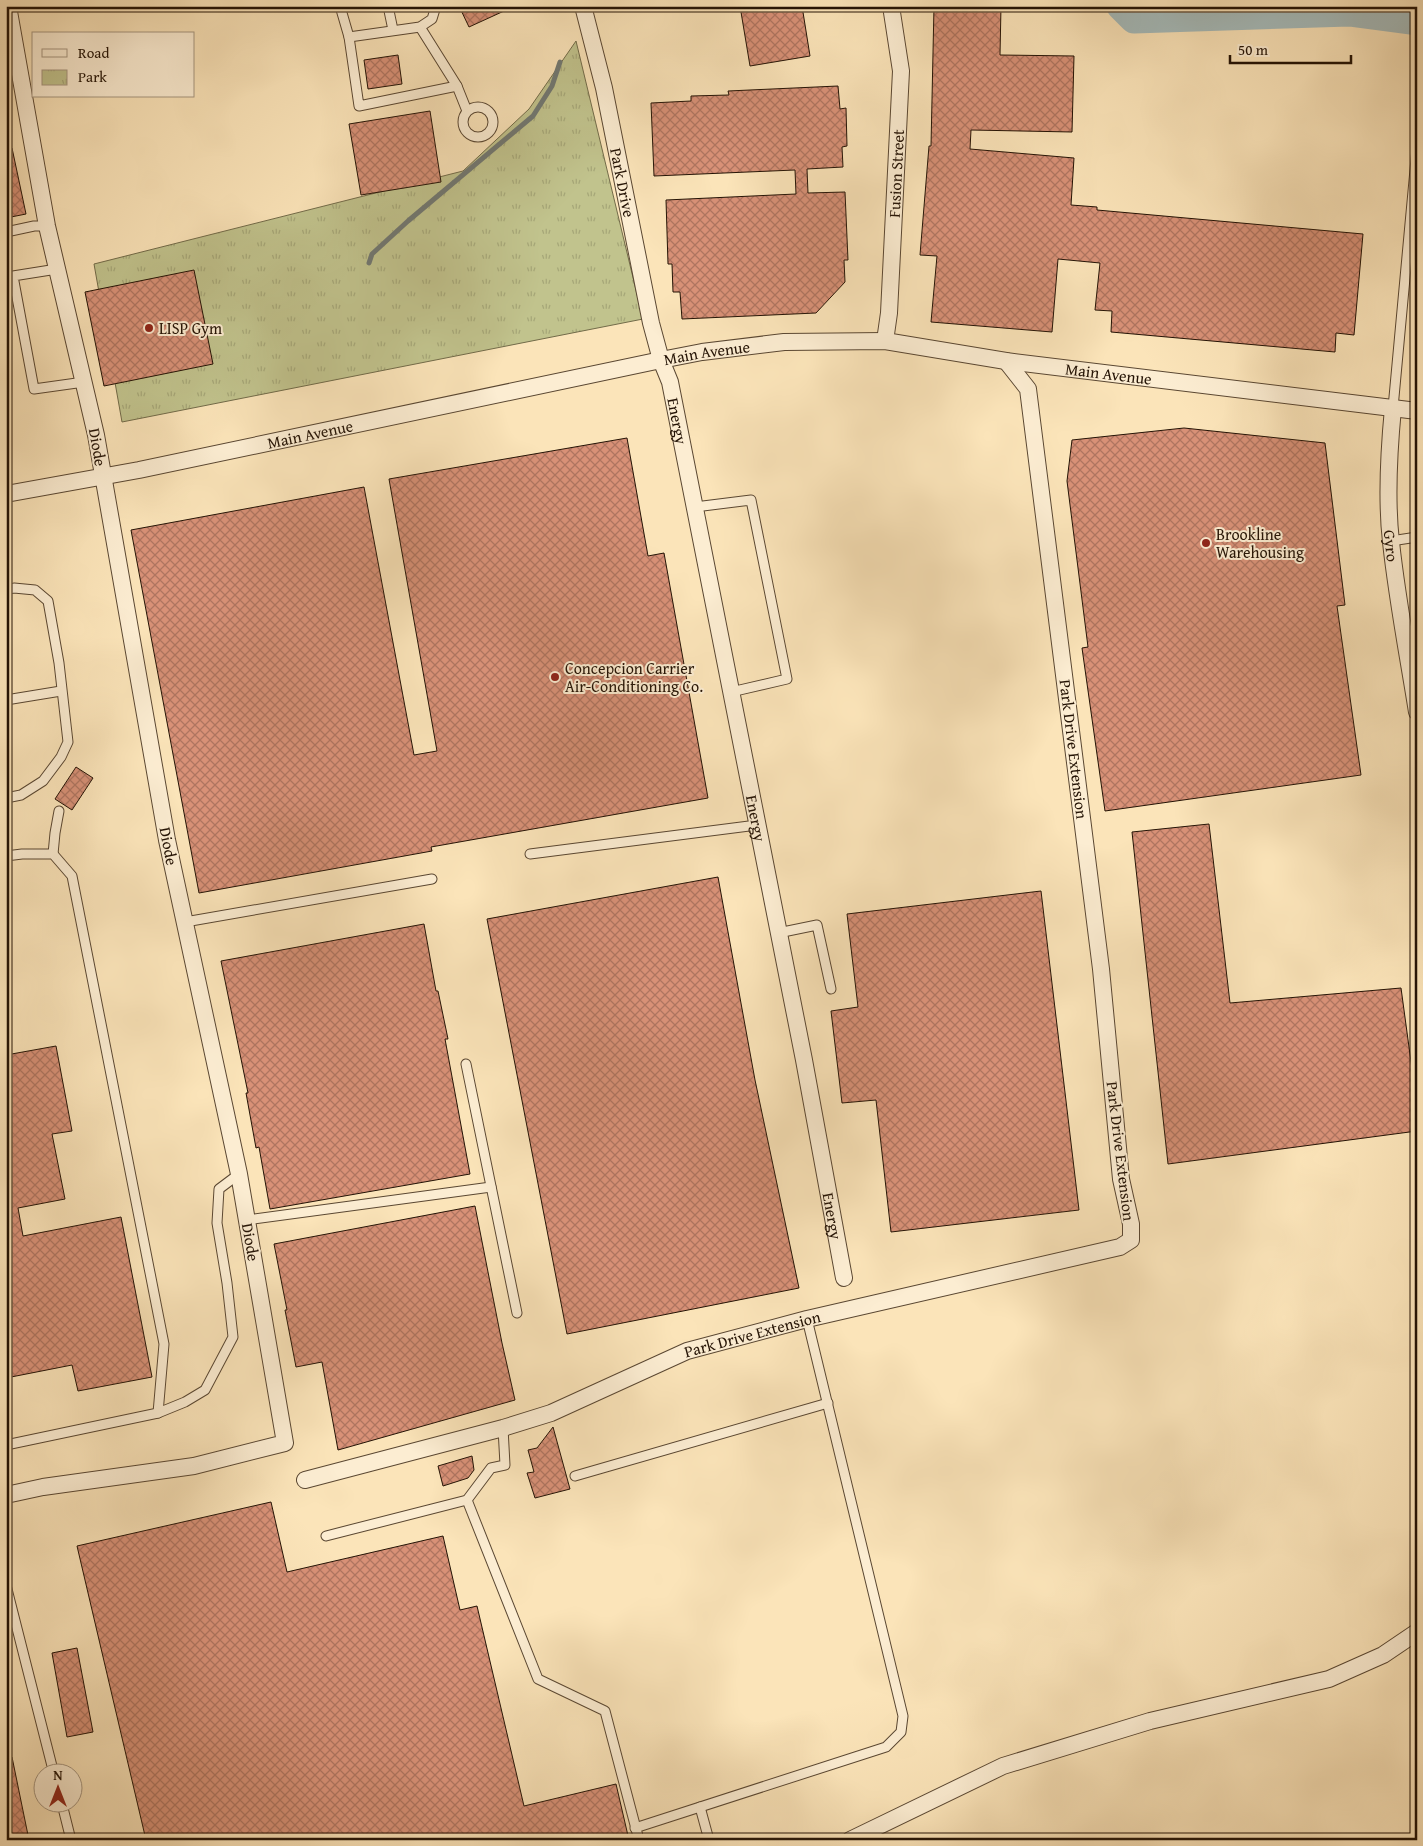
<svg xmlns="http://www.w3.org/2000/svg" width="1423" height="1846" font-family="'Gentium Book Plus',serif">
  <style>
    .park { fill: url(#park-tufts); stroke: #726b49 }
    .lines { fill: none; stroke-linecap: round; stroke-linejoin: round }
    .stream { stroke: #717872; stroke-width: 5 }
    .river { stroke: #a5bbbb; stroke-width: 29 }
    .building { fill: url(#building-cross-hatch); stroke: #241305 }
    .service-casing { stroke: #5a4732; stroke-width: 11 }
    .minor-casing { stroke: #5a4732; stroke-width: 18 }
    .service { stroke: #fcedd2; stroke-width: 9 }
    .minor { stroke: #fcedd2; stroke-width: 16 }
    .poi-dot { fill: #8f2418; stroke: #fcedd2; stroke-width: 2 }
    .labels { text-anchor: middle; stroke-width: 4; stroke-linejoin: round; paint-order: stroke }
    .street-label { font-size: 16px; fill: #241305; stroke: #fcedd2 }
    .poi-label { font-size: 16px; fill: #241305; stroke: #fcedd2; text-anchor: start }
  </style>
  <defs>
    <pattern id="park-tufts" width="24" height="20" patternUnits="userSpaceOnUse" patternTransform="scale(1.25)"><rect width="24" height="20" fill="#c1c38d"/><path d="M3 7l-1-3M5 7V3M7 7l1-3M15 17l-1-3M17 17v-4M19 17l1-3" fill="none" stroke="#a6a778"/></pattern>
    <pattern id="building-cross-hatch" width="8" height="8" patternUnits="userSpaceOnUse" patternTransform="scale(1.25)"><rect width="8" height="8" fill="#d89177"/><path d="M0 0l8 8M0 8l8-8" fill="none" stroke="#af7560"/></pattern>
  </defs>
  <rect width="100%" height="100%" fill="#fbe4b9"/>
  <filter id="stains"><feTurbulence type="fractalNoise" baseFrequency=".004" numOctaves="4"/><feColorMatrix values="0 0 0 0 .2 0 0 0 0 .09 0 0 0 0 .02 0 0 0 .5 -.17"/></filter>
  <radialGradient id="worn" r=".72"><stop offset=".6" stop-color="#630" stop-opacity="0"/><stop offset="1" stop-color="#630" stop-opacity=".3"/></radialGradient>
  <!-- park -->
  <polygon class="park" points="576,41 643,319 122,422 94,264 463,171 529,109"/>
  <g class="lines">
    <!-- stream -->
    <polyline class="stream" points="369,263 372,254 408,221 533,116 552,86 560,62"/>
    <!-- river -->
    <polyline class="river" points="1121,6 1134,19 1349,12 1417,21"/>
  </g>
  <!-- building -->
  <g class="building">
    <polygon points="459,6 515,6 469,27"/>
    <polygon points="740,6 802,6 810,56 750,66"/>
    <polygon points="934,6 1001,6 1000,55 1074,56 1072,132 971,130 970,149 1074,158 1071,205 1097,207 1097,210 1363,234 1354,335 1336,333 1335,352 1111,332 1112,311 1095,310 1100,263 1058,259 1052,332 931,322 937,256 920,255 929,146 931,146"/>
    <polygon points="398,55 402,84 368,89 364,60"/>
    <polygon points="838,86 840,109 846,108 847,146 842,147 843,167 807,169 808,193 845,192 848,260 844,260 845,282 816,313 682,319 680,292 673,292 672,264 668,264 666,200 796,194 795,170 654,176 651,103 691,101 691,96 729,95 728,91"/>
    <polygon points="430,111 441,182 361,195 349,124"/>
    <polygon points="12,148 26,214 6,218 6,149"/>
    <polygon points="194,270 213,364 104,386 85,292"/>
    <polygon points="1184,428 1325,443 1345,605 1337,606 1361,775 1105,811 1082,648 1088,647 1067,481 1072,440"/>
    <polygon points="627,438 648,556 664,553 708,798 431,847 432,851 199,893 131,530 364,487 414,755 437,751 389,479"/>
    <polygon points="76,767 93,778 72,810 55,799"/>
    <polygon points="1209,824 1230,1003 1401,988 1417,1106 1417,1131 1168,1164 1132,832"/>
    <polygon points="718,877 755,1080 799,1288 567,1334 487,919"/>
    <polygon points="1041,891 1079,1210 891,1232 876,1100 842,1103 831,1011 858,1007 847,914"/>
    <polygon points="424,924 436,991 438,991 448,1039 445,1039 470,1174 270,1209 259,1147 256,1148 246,1093 248,1093 221,961"/>
    <polygon points="56,1046 72,1131 52,1134 65,1199 18,1208 23,1236 121,1217 152,1377 78,1391 72,1365 6,1378 6,1055"/>
    <polygon points="475,1206 502,1343 515,1400 338,1450 322,1362 296,1367 285,1310 287,1310 274,1244"/>
    <polygon points="553,1427 570,1489 535,1498 527,1473 534,1472 528,1450 537,1448"/>
    <polygon points="472,1456 474,1470 468,1478 443,1486 438,1466"/>
    <polygon points="271,1502 287,1572 443,1536 460,1610 477,1606 524,1806 616,1784 629,1840 146,1840 77,1546"/>
    <polygon points="77,1648 93,1732 67,1737 52,1653"/>
    <polygon points="12,1757 29,1840 6,1840 6,1758"/>
  </g>
  <g class="lines">
    <defs>
      <g id="service">
        <polyline points="340,6 349,37 359,106 457,86"/>
        <polyline points="388,6 393,30"/>
        <polyline points="420,27 457,86 467,111"/>
        <polyline points="349,37 420,27 432,19 436,6"/>
        <circle cx="478" cy="122" r="15"/>
        <polyline points="6,232 34,226 47,226"/>
        <polyline points="57,269 13,276 34,389 84,382"/>
        <polyline points="1393,408 1417,148"/>
        <polyline points="695,507 751,500 787,679 731,692"/>
        <polyline points="1391,541 1417,537"/>
        <polyline points="6,590 14,588 35,590 48,601 59,663 68,742 61,757 43,781 21,795 6,798"/>
        <polyline points="6,700 61,691"/>
        <polyline points="53,854 55,833 59,811"/>
        <polyline points="530,854 757,825"/>
        <polyline points="6,856 22,854 53,854 72,876 164,1344 158,1413"/>
        <polyline points="185,922 432,879"/>
        <polyline points="778,933 817,925 831,989"/>
        <polyline points="466,1064 517,1313"/>
        <polyline points="247,1220 491,1187"/>
        <polyline points="6,1445 158,1413 185,1402 205,1390 233,1337 227,1283 217,1223 219,1189 239,1174"/>
        <polyline points="575,1476 828,1403"/>
        <polyline points="467,1500 538,1679 605,1711 639,1840"/>
        <polyline points="326,1536 467,1500 491,1468 505,1465 503,1428"/>
        <polyline points="6,1585 54,1774"/>
        <polyline points="62,1804 71,1840"/>
        <polyline points="700,1807 709,1840"/>
        <polyline points="635,1828 886,1747 901,1732 903,1716 807,1319"/>
      </g>
      <g id="minor">
        <path id="s1" d="M 583,6 L 604,88 L 651,323 L 661,360 L 670,382 L 804,1060 L 844,1278"/>
        <path id="s2" d="M 885,341 L 889,313 L 901,71 L 891,6"/>
        <path id="s3" d="M 1393,408 C 1389,450 1386,499 1391,542 C 1397,599 1408,655 1417,712"/>
        <path id="s4" d="M 6,494 L 139,470 L 661,360 L 702,352 L 784,342 L 885,341 L 1006,361 L 1417,411"/>
        <path id="s5" d="M 305,1480 L 503,1428 L 551,1413 L 687,1351 L 807,1319 L 1120,1247 L 1131,1240 L 1131,1224 L 1121,1179 L 1101,969 L 1028,389 L 1006,361"/>
        <polyline points="6,1495 43,1487 194,1466 285,1443 239,1174 167,840 96,435 47,226 8,6"/>
        <polyline points="850,1840 1003,1766 1150,1721 1329,1679 1383,1655 1417,1632"/>
      </g>
    </defs>
    <!-- service casing -->
    <use href="#service" class="service-casing"/>
    <!-- minor casing -->
    <use href="#minor" class="minor-casing"/>
    <!-- service -->
    <use href="#service" class="service"/>
    <!-- minor -->
    <use href="#minor" class="minor"/>
  </g>
  <!-- markers -->
  <g class="poi-dot">
    <circle cx="149" cy="328" r="5"/>
    <circle cx="1206" cy="543" r="5"/>
    <circle cx="555" cy="677" r="5"/>
  </g>
  <g class="labels">
    <!-- street labels -->
    <g class="street-label">
      <text dy="6" stroke="none"><textPath href="#s2" startOffset="168">Fusion Street</textPath></text>
      <text dy="6" stroke="none"><textPath href="#s1" startOffset="181">Park Drive</textPath></text>
      <text dy="6" stroke="none"><textPath href="#s4" startOffset="715">Main Avenue</textPath></text>
      <text dy="6" stroke="none"><textPath href="#s4" startOffset="1120">Main Avenue</textPath></text>
      <text dy="6" stroke="none"><textPath href="#s1" startOffset="426">Energy</textPath></text>
      <text dy="6" stroke="none"><textPath href="#s4" startOffset="310">Main Avenue</textPath></text>
      <text transform="translate(98 447) rotate(80)" y="6">Diode</text>
      <text dy="6" stroke="none"><textPath href="#s3" startOffset="138">Gyro</textPath></text>
      <text transform="translate(1074 749) rotate(83)" y="6">Park Drive Extension</text>
      <text dy="6" stroke="none"><textPath href="#s1" startOffset="831">Energy</textPath></text>
      <text transform="translate(169 846) rotate(79)" y="6">Diode</text>
      <text transform="translate(1121 1151) rotate(83)" y="6">Park Drive Extension</text>
      <text dy="6" stroke="none"><textPath href="#s1" startOffset="1236">Energy</textPath></text>
      <text transform="translate(251 1242) rotate(80)" y="6">Diode</text>
      <text dy="6" stroke="none"><textPath href="#s5" startOffset="472">Park Drive Extension</textPath></text>
    </g>
    <!-- poi labels -->
    <g class="poi-label">
      <text x="159" y="334">LISP Gym</text>
      <text x="1216" y="540">Brookline<tspan x="1216" dy="18">Warehousing</tspan></text>
      <text x="565" y="674">Concepcion Carrier<tspan x="565" dy="18">Air-Conditioning Co.</tspan></text>
    </g>
  </g>
  <!-- margin -->
  <rect width="1423" height="1846" fill="none" stroke="#fbe4b9" stroke-width="25"/>
  <rect x="8" y="8" width="1408" height="1831" fill="none" stroke="#241305" stroke-width="2.5"/>
  <rect x="12" y="12" width="1398" height="1821" fill="none" stroke="#241305"/>
  <!-- legend -->
  <rect x="32" y="32" width="162" height="65" fill="#fcedd2" stroke="#a69680"/>
  <rect x="42" y="49" width="25" height="8" fill="#fcedd2" stroke="#a69680"/>
  <text x="78" y="58" font-size="15" fill="#241305">Road</text>
  <rect x="42" y="70" width="25" height="15" fill="url(#park-tufts)" stroke="#a69680"/>
  <text x="78" y="82" font-size="15" fill="#241305">Park</text>
  <!-- north arrow -->
  <g transform="translate(58 1788)"><circle r="24" fill="#fcedd2" stroke="#a69680"/>
  <path d="M0-4L9 19L0 12L-9 19Z" fill="#8f2418"/>
  <text y="-8" font-size="14" font-weight="bold" text-anchor="middle" fill="#241305">N</text>
  </g>
  <!-- scale -->
  <path d="M1230 55v8h121v-8" fill="none" stroke="#241305" stroke-width="2.5"/>
  <text x="1238" y="55" font-size="15" fill="#241305" stroke="#fcedd2" stroke-width="4" paint-order="stroke">50 m</text>
  <rect width="100%" height="100%" filter="url(#stains)"/>
  <rect width="100%" height="100%" fill="url(#worn)"/>
</svg>
